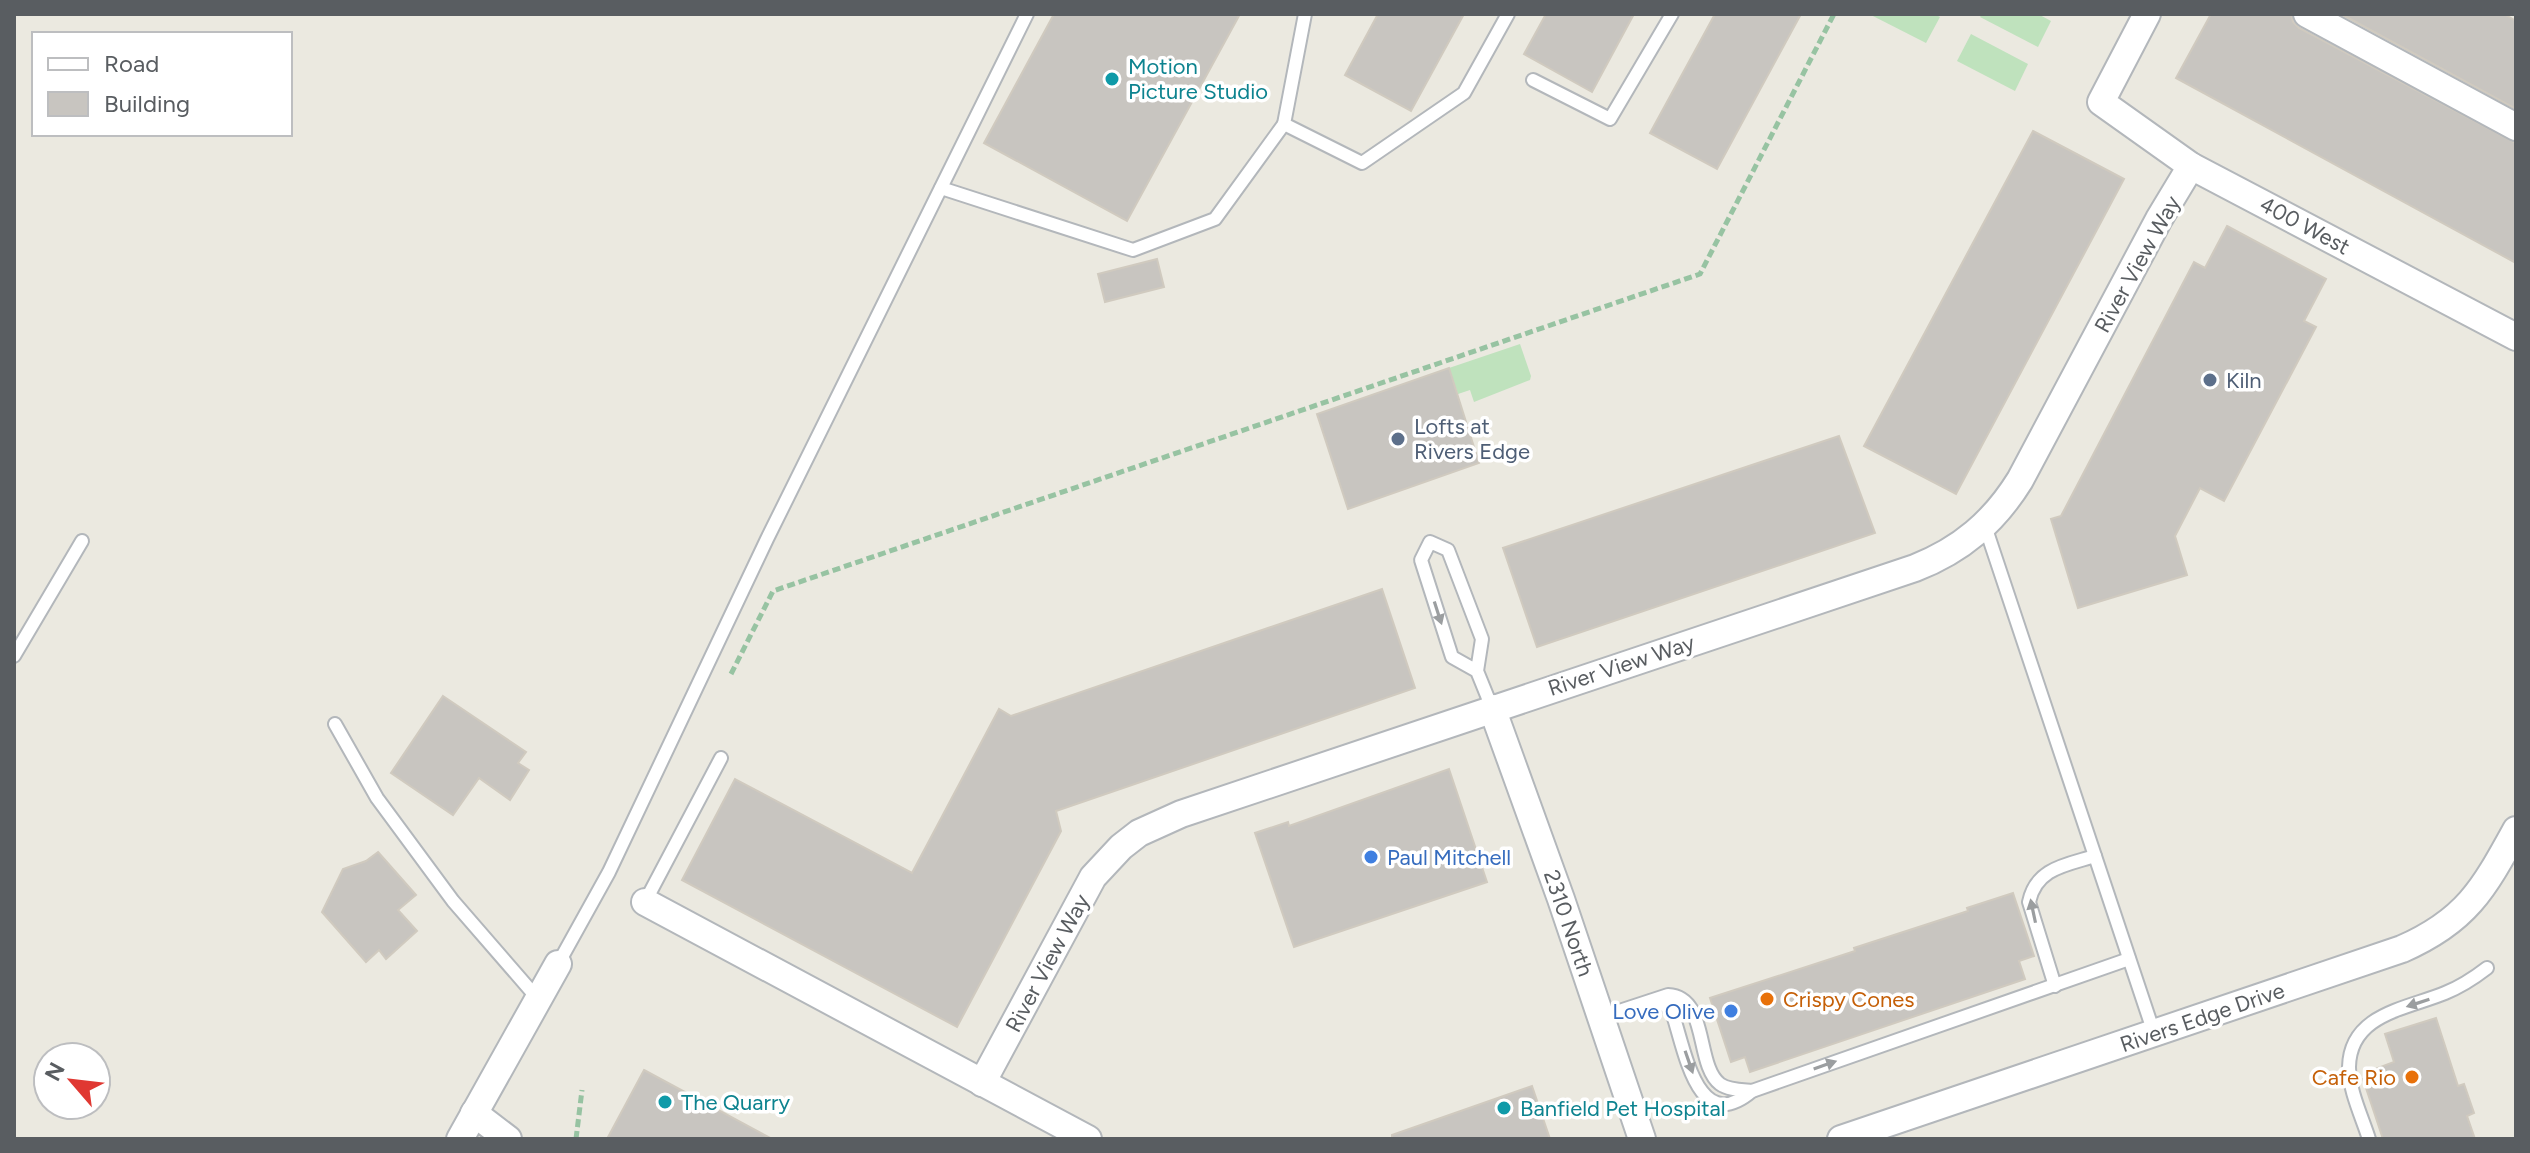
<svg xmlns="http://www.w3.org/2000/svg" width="2530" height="1153" font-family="Figtree,sans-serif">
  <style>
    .green { fill: #bfe2bd }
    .building { fill: #c8c5c0; stroke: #d0cabf; stroke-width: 2 }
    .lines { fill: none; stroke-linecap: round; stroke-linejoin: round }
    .lane-casing { stroke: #b3b7bb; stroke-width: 16 }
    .street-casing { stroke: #b3b7bb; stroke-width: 30 }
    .path { stroke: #97c3a2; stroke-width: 5; stroke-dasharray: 8 4; stroke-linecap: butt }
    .lane { stroke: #fff; stroke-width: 12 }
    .street { stroke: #fff; stroke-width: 26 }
    .oneway { fill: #9b9ea0 }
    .culture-dot { fill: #0f9aa8; stroke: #fff; stroke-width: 3 }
    .service-dot { fill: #5c6f8a; stroke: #fff; stroke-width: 3 }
    .shop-dot { fill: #3f7fe0; stroke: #fff; stroke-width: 3 }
    .food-dot { fill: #e8710a; stroke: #fff; stroke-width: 3 }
    .labels { text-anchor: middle; stroke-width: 7; stroke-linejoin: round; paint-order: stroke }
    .culture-label { font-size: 22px; fill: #0d838f; stroke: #fff; text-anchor: start }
    .street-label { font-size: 22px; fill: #595d61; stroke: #fff }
    .service-label { font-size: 22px; fill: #4e5e75; stroke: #fff; text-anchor: start }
    .shop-label { font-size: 22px; fill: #366cbe; stroke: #fff; text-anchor: start }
    .food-label { font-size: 22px; fill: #c56008; stroke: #fff; text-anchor: start }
  </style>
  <rect width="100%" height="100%" fill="#ebe9e0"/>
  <!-- green -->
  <g class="green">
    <polygon points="1869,14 1934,14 1940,17 1926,43"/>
    <polygon points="1982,14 2038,14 2051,21 2038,47 1980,17"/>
    <polygon points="1971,34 2028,64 2015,91 1957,61"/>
    <polygon points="1520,344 1531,376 1530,380 1474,402 1470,390 1458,394 1449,368"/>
  </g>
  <!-- building -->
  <g class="building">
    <polygon points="1054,14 1240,14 1127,221 984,143"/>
    <polygon points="1378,14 1464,14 1411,111 1345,75"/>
    <polygon points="1546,14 1634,14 1592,92 1524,54"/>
    <polygon points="1715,14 1801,14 1717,169 1650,133"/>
    <polygon points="2211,14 2291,14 2293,22 2299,28 2516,143 2516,263 2176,78"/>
    <polygon points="2341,14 2504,14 2516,21 2516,109"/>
    <polygon points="2033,131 2124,179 1956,494 1864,446"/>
    <polygon points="2227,226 2326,279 2304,321 2316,327 2224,501 2200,488 2175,536 2187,575 2078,608 2051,519 2061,516 2194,262 2205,268"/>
    <polygon points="1157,259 1164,287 1105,302 1098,274"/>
    <polygon points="1449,368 1479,463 1348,509 1317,414"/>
    <polygon points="1839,436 1875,533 1537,647 1503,548"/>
    <polygon points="1382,589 1415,688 1056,811 1061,831 957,1027 682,880 735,779 912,873 999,709 1011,716"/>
    <polygon points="443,696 526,752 518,763 529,770 510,800 479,778 453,815 391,773"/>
    <polygon points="1449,769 1487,882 1294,947 1255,833 1288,822 1289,826"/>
    <polygon points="378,852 416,895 398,910 417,931 386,959 379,950 366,962 322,912 343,869 366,861"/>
    <polygon points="2013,893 2034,956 2019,961 2025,979 1750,1072 1745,1057 1731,1062 1710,998 1855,951 1854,948 1968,911 1967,908"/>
    <polygon points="2436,1018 2458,1086 2464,1084 2474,1113 2467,1116 2475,1139 2383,1139 2363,1079 2377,1075 2375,1069 2394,1062 2385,1034"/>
    <polygon points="644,1070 772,1139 607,1139"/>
    <polygon points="1532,1086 1550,1139 1392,1139 1392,1135"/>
  </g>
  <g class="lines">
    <defs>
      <g id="lane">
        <polyline points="1305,14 1284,124 1362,163 1464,93 1508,14"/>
        <polyline points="1533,80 1610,119 1672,14"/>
        <polyline points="941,188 1133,250 1215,219 1284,124"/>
        <polyline points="1985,526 2154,1033"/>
        <polyline points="14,656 82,541"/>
        <polyline points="1477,671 1452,657 1421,560 1430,542 1448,550 1482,639 1477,671 1492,708"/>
        <polyline points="335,724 377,798 453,901 538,999"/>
        <polyline points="645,902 721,758"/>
        <polyline points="558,964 609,872 767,539 1027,14"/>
        <path d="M 2055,986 L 2029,902 C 2036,868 2066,865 2095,856"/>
        <path d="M 1651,1001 L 1667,1006 L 1673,1015 C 1685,1051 1698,1137 1752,1091 L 2129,959"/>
        <path d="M 1601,1017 L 1668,995 C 1709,997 1695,1065 1720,1084 C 1728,1090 1742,1090 1752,1091"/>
        <path d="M 2369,1139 C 2362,1117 2349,1090 2349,1067 C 2350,1014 2406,1009 2445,993 C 2460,987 2474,978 2487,968"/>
      </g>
      <g id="street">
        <polyline points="2147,14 2101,102 2191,166 2516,337"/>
        <polyline points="2307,14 2516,127"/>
        <polyline points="1492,708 1561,899 1642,1139"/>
        <polyline points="645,902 1088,1139"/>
        <path d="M 982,1083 L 1093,877 L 1121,847 L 1139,833 L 1181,814 L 1915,568 C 1961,550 1994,522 2020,480 L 2159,219 L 2191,166"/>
        <polyline points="474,1113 508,1139"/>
        <polyline points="460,1139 558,964"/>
        <path d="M 1841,1139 L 2402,949 C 2466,921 2483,890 2516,830"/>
      </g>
    </defs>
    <!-- lane casing -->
    <use href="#lane" class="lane-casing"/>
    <!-- street casing -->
    <use href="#street" class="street-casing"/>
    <!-- path -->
    <g class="path">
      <polyline points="731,674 773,591 1700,274 1834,14"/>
      <polyline points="576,1139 582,1090"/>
    </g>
    <!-- lane -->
    <use href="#lane" class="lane"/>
    <!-- street -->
    <use href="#street" class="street"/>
  </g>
  <!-- one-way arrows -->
  <defs><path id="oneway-solid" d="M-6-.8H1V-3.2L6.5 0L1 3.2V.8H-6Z" transform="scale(2)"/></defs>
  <g class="oneway">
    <use href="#oneway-solid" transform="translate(1438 613) rotate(72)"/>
    <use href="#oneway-solid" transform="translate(2033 911) rotate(-102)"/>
    <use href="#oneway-solid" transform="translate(2418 1003) rotate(162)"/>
    <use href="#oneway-solid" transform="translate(1689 1062) rotate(71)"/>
    <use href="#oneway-solid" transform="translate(1825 1065) rotate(-19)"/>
  </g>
  <!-- markers -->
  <g class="culture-dot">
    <circle cx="1112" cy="79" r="8"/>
    <circle cx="665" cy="1102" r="8"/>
    <circle cx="1504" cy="1108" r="8"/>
  </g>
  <g class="service-dot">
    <circle cx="2210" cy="380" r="8"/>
    <circle cx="1398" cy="439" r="8"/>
  </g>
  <g class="shop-dot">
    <circle cx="1371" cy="857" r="8"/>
    <circle cx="1731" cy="1011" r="8"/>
  </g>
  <g class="food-dot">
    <circle cx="1767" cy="999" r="8"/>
    <circle cx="2412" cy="1077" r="8"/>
  </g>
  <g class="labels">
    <!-- culture labels -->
    <g class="culture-label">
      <text x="1128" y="74">Motion<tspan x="1128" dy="25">Picture Studio</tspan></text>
      <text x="681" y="1110">The Quarry</text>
      <text x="1520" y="1116">Banfield Pet Hospital</text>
    </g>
    <!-- street labels -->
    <g class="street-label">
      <text transform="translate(2305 225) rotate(28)" y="8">400 West</text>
      <text transform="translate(2137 264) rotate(-61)" y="8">River View Way</text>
      <text transform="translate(1621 665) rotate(-18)" y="8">River View Way</text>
      <text transform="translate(1569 923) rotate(71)" y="8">2310 North</text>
      <text transform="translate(1047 963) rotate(-62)" y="8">River View Way</text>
      <text transform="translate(2202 1017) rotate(-19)" y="8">Rivers Edge Drive</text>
    </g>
    <!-- service labels -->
    <g class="service-label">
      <text x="2226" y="388">Kiln</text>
      <text x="1414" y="434">Lofts at<tspan x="1414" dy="25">Rivers Edge</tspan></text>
    </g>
    <!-- shop labels -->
    <g class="shop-label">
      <text x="1387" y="865">Paul Mitchell</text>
      <text x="1715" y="1019" text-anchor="end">Love Olive</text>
    </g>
    <!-- food labels -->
    <g class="food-label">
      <text x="1783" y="1007">Crispy Cones</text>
      <text x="2396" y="1085" text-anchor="end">Cafe Rio</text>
    </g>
  </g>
  <!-- border -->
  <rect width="2530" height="1153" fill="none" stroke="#595d61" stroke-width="32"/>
  <!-- legend -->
  <rect x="32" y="32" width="260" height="104" fill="#ffffff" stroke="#bdbec0" stroke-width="2"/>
  <rect x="48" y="58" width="40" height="12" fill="#ffffff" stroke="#bdbec0" stroke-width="2"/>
  <text x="104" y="72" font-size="24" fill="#595d61">Road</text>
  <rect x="48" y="92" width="40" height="24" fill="#c8c5c0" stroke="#bdbec0" stroke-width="2"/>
  <text x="104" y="112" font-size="24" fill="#595d61">Building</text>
  <!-- north arrow -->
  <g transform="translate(72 1081) rotate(298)"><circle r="38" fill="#ffffff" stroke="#bdbec0" stroke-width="2"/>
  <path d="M0-6L14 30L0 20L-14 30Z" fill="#e03832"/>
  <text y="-12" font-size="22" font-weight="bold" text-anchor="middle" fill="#595d61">N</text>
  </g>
</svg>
